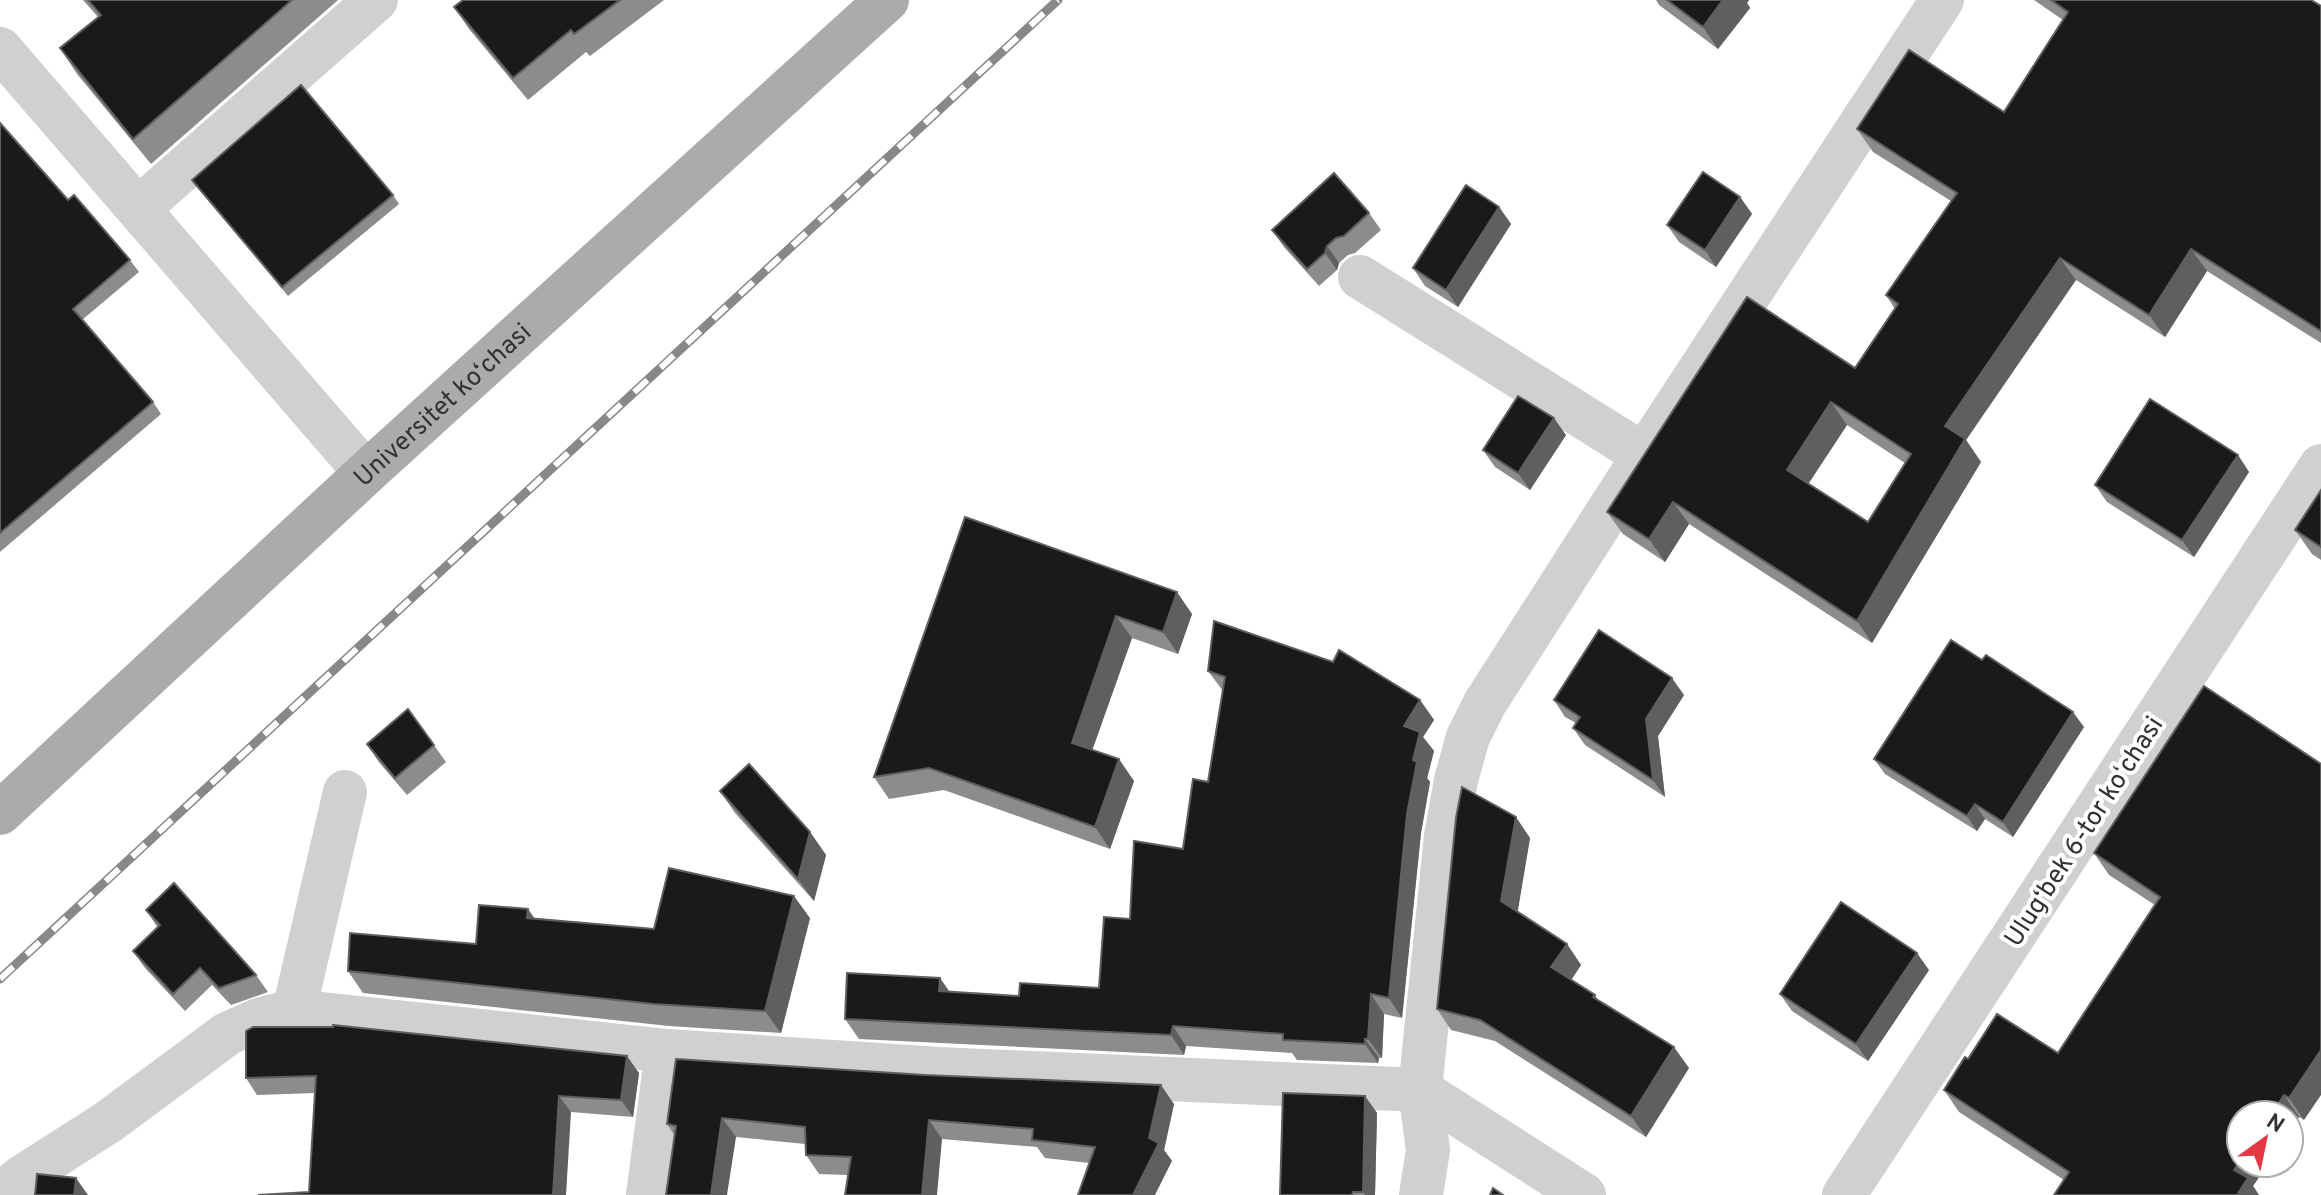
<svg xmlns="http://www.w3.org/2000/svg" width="2321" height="1195" font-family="Overpass,sans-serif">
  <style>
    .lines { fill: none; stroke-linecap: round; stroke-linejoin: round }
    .minor { stroke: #d0d0d0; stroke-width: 44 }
    .major { stroke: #ababab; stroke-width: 44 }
    .rail-casing { stroke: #888; stroke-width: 9 }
    .rail { stroke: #fff; stroke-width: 6; stroke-dasharray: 18; stroke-linecap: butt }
    .wall { fill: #8c8c8c; fill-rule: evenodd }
    .shaded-wall { fill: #5f5f5f }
    .building { fill: #1a1a1a; stroke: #5f5f5f; stroke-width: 2; fill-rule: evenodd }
    .labels { text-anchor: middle; stroke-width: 8; stroke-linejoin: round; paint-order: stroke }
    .street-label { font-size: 26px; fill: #333; stroke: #fff }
  </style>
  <rect width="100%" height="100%" fill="#fff"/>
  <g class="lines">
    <!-- minor -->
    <g class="minor">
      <polyline points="0,49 366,473"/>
      <polyline points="139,208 376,0"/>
      <polyline points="1360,277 1644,455"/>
      <polyline points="294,1011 345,792"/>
      <polyline points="0,1195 22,1177 108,1122 227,1034 258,1020 294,1011 667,1051 939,1069 1420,1090 1584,1195"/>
      <polyline points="648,1195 667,1051"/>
      <polyline points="1421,1195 1428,1150 1420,1090 1446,836 1456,780 1468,737 1485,703 1644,455 1942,0"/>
      <polyline points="1844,1195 2321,466"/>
    </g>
    <!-- major -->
    <path class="major" id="s1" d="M 0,813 L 366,473 L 887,0"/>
    <defs>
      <polyline id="rail" points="0,979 1058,0"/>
    </defs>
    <!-- rail casing -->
    <use href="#rail" class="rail-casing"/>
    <!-- rail -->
    <use href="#rail" class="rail"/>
  </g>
  <!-- wall -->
  <g class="wall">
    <polygon points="83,0 338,0 151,164 77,74 60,48 98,17"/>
    <polygon points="463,0 664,0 590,56 586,52 528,100 469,29 454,7"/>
    <polygon points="1656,0 1749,0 1747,3 1750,8 1718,49 1659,5"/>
    <path d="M 2034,0 L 2311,0 L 2321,6 L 2321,343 L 2207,271 L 2165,337 L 2076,280 L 1966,440 L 1981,462 L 1872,643 L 1689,524 L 1665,562 L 1623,534 L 1607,512 L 1855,368 L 1895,309 L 1886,295 L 1951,201 L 1873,152 L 1857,129 L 2004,112 L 2063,20 ZM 1847,425 L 1905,463 L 1868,522 L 1808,484 Z"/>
    <polygon points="0,123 68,200 130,260 139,272 82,320 153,402 161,414 0,552"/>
    <polygon points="192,180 393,195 399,204 288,296"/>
    <polygon points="1740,197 1752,214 1716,267 1679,242 1667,225"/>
    <polygon points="1499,207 1511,224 1458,307 1425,286 1413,268"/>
    <polygon points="1369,213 1381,230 1355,253 1348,255 1339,263 1337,270 1319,286 1284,247 1272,230"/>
    <polygon points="1566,435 1530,490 1495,467 1483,450"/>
    <polygon points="2238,455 2249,472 2194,557 2107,502 2095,485"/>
    <polygon points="2321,490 2321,560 2312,554 2295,530"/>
    <polygon points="965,517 1192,614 1178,654 1132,638 1092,750 1134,781 1110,849 944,790 889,799 874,777"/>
    <polygon points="1208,671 1420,700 1434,720 1423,737 1434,751 1427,778 1430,782 1421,833 1402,1018 1384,1014 1382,1058 1379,1058 1378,1063 1297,1060 1292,1053 1186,1046 1184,1055 859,1039 845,1019 950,992 1019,996 1099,988 1130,919 1183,849 1208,782 1223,691"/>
    <polygon points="2204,686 2304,1120 2299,1117 2253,1186 2259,1195 2054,1195 2064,1180 1959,1112 1944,1090 1968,1059 2058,1053 2155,905 2109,875 2094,853"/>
    <polygon points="1684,695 1658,736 1665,797 1585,745 1573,728 1576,723 1565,717 1554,700"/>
    <polygon points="408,709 446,762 407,795 378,761 367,744"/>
    <polygon points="2084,727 2013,837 1985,819 1977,831 1885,774 1874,759"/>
    <polygon points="720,791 810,832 826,855 814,901 735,813"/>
    <polygon points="1530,838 1517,912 1567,944 1581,965 1571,980 1595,995 1599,1001 1689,1068 1646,1137 1495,1041 1451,1030 1437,1009"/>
    <polygon points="528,909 534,918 654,929 810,918 781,1033 669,1026 363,993 348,971 476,944"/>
    <polygon points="146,910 256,975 268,992 231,1005 212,985 185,1011 145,968 133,951 158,928"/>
    <polygon points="1929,970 1868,1061 1792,1011 1780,994"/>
    <polygon points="246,1031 639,1073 633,1117 571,1112 309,1192 315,1093 257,1095 246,1078"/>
    <polygon points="676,1059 1174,1104 1164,1150 1172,1161 1089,1163 1045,1158 1037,1147 942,1139 848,1175 819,1174 806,1155 805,1144 736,1137 675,1136 667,1124"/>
    <polygon points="1365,1096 1377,1113 1375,1195 1280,1195"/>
  </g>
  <!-- shaded-wall -->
  <g class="shaded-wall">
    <polygon points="1723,0 1749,0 1747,3 1750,8 1718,49 1703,27"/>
    <polygon points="1740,197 1752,214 1716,267 1705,250"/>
    <polygon points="1499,207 1511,224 1458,307 1446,290"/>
    <polygon points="1327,246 1339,263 1337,270 1325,253"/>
    <polygon points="2191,249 2207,271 2165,337 2149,315"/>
    <polygon points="2060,258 2076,280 1966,440 1981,462 1872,643 1857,621 1945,426"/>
    <polygon points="1831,402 1847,425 1803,492 1787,470"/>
    <polygon points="1554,418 1566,435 1530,490 1518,473"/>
    <polygon points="2238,455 2249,472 2194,557 2182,540"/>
    <polygon points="1673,502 1689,524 1665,562 1649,539"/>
    <polygon points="1177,592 1192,614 1178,654 1163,632"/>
    <polygon points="1116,616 1132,638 1087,765 1072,743"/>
    <polygon points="1672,678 1684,695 1658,736 1665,797 1653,780 1646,719"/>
    <polygon points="1420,700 1434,720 1423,737 1434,751 1427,778 1430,782 1421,833 1402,1018 1389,998 1413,760 1404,726"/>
    <polygon points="2073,712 2084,727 2013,837 2003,822"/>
    <polygon points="1119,759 1134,781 1110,849 1095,827"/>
    <polygon points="1975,804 1985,819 1977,831 1967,816"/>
    <polygon points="1516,817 1530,838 1516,922 1501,901"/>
    <polygon points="810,832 826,855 814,901 798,879"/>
    <polygon points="794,896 810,918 781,1033 765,1011"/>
    <polygon points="528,909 543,931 527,918"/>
    <polygon points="1567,944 1581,965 1566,988 1551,967"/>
    <polygon points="1917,953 1929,970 1868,1061 1856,1044"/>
    <polygon points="940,978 954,998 939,991"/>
    <polygon points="1371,994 1384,1014 1382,1058 1368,1039"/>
    <polygon points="1173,1026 1186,1046 1184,1055 1171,1035"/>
    <polygon points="1365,1039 1379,1058 1378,1063 1365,1044"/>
    <polygon points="1674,1047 1689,1068 1646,1137 1631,1116"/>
    <polygon points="2321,1050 2321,1095 2304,1120 2289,1098"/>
    <polygon points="627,1056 639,1073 633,1117 621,1100"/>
    <polygon points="1161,1085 1174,1104 1164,1150 1172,1161 1155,1195 1133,1195 1149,1138"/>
    <polygon points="2284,1095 2299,1117 2289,1132 2289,1115 2271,1115"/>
    <polygon points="559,1096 571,1112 566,1195 553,1195"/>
    <polygon points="1365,1096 1377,1113 1375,1195 1365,1195 1363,1192"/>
    <polygon points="722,1118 736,1137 727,1195 711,1195"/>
    <polygon points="929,1120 942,1139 937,1195 922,1195"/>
    <polygon points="2241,1160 2241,1163 2269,1163 2253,1186 2259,1195 2237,1195 2234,1170"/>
    <polygon points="76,1178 88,1195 74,1195"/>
  </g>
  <!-- building -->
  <g class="building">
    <polygon points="88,0 292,0 133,139 60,48 101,15"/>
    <polygon points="463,0 620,0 574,34 571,30 513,78 454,7"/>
    <polygon points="1667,0 1723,0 1703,27"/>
    <path d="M 2051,0 L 2311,0 L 2321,6 L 2321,331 L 2191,249 L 2149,315 L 2060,258 L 1945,426 L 1965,439 L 1857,621 L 1673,502 L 1649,539 L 1607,512 L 1747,297 L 1855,368 L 1898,304 L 1886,295 L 1957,193 L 1857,129 L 1909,50 L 2004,112 L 2068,12 ZM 1831,402 L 1911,454 L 1868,522 L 1787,470 Z"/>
    <polygon points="301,85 393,195 282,287 192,180"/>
    <polygon points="0,123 68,200 74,195 130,260 73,309 153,402 0,533"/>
    <polygon points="1703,172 1740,197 1705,250 1667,225"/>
    <polygon points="1334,173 1369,213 1344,236 1336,238 1327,246 1325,253 1307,269 1272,230"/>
    <polygon points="1466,185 1499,207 1446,290 1413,268"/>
    <polygon points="1518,396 1554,418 1518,473 1483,450"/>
    <polygon points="2150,399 2238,455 2182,540 2095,485"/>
    <polygon points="2321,490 2321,547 2295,530"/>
    <polygon points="965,517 1177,592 1163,632 1116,616 1072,743 1119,759 1095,827 929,768 874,777"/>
    <polygon points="1214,621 1333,662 1339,650 1420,700 1404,726 1420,732 1413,760 1417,762 1407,814 1389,998 1371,994 1368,1039 1365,1039 1365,1044 1283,1040 1283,1034 1173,1026 1171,1035 845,1019 847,973 940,978 939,991 1019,996 1020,983 1099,988 1104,917 1130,919 1134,841 1183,849 1193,779 1208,782 1225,677 1208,671"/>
    <polygon points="1599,630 1672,678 1646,719 1653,780 1573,728 1580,717 1554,700"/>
    <polygon points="1951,640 1982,660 1986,655 2073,712 2003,822 1975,804 1967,816 1874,759"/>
    <polygon points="2204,686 2321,764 2321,1050 2289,1098 2284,1095 2271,1115 2241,1115 2241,1160 2234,1170 2248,1178 2237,1195 2054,1195 2069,1172 1944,1090 1965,1057 1968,1059 1997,1014 2058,1053 2160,897 2094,853"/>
    <polygon points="408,709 434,745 395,778 367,744"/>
    <polygon points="749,764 810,832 798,879 720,791"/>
    <polygon points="1462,787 1516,817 1501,901 1567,944 1551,967 1595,995 1593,997 1674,1047 1631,1116 1480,1020 1437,1009 1456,818"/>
    <polygon points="669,868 794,896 765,1011 654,1004 348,971 350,933 476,944 479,905 528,909 527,918 654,929"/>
    <polygon points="174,883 256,975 219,988 200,968 173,994 133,951 160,925 146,910"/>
    <polygon points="1841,902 1917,953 1856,1044 1780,994"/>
    <polygon points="333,1025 627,1056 621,1100 559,1096 553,1195 258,1195 309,1192 316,1076 246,1078 246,1031 253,1027 333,1027"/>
    <polygon points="676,1059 925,1075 1161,1085 1149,1138 1159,1143 1133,1195 1078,1195 1095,1147 1032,1140 1033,1129 929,1120 922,1195 845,1195 851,1157 806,1155 805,1127 722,1118 711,1195 666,1195 676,1126 667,1124"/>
    <polygon points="1283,1093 1365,1096 1363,1192 1353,1192 1352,1195 1280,1195"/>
    <polygon points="37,1174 76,1178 74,1195 35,1195"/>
    <polygon points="1493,1188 1503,1195 1490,1195"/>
  </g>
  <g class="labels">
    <!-- street labels -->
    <g class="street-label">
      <text dy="9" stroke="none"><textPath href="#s1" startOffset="602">Universitet kо‘chasi</textPath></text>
      <text transform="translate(2083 831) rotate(-57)" y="9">Ulug‘bek 6-tor koʻchasi</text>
    </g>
  </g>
  <!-- north arrow -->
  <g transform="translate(2265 1139) rotate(33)"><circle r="38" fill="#ffffff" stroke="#adadad" stroke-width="2"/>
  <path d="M0-6L14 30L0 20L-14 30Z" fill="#e63946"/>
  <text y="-12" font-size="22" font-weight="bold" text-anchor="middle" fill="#333333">N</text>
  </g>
</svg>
